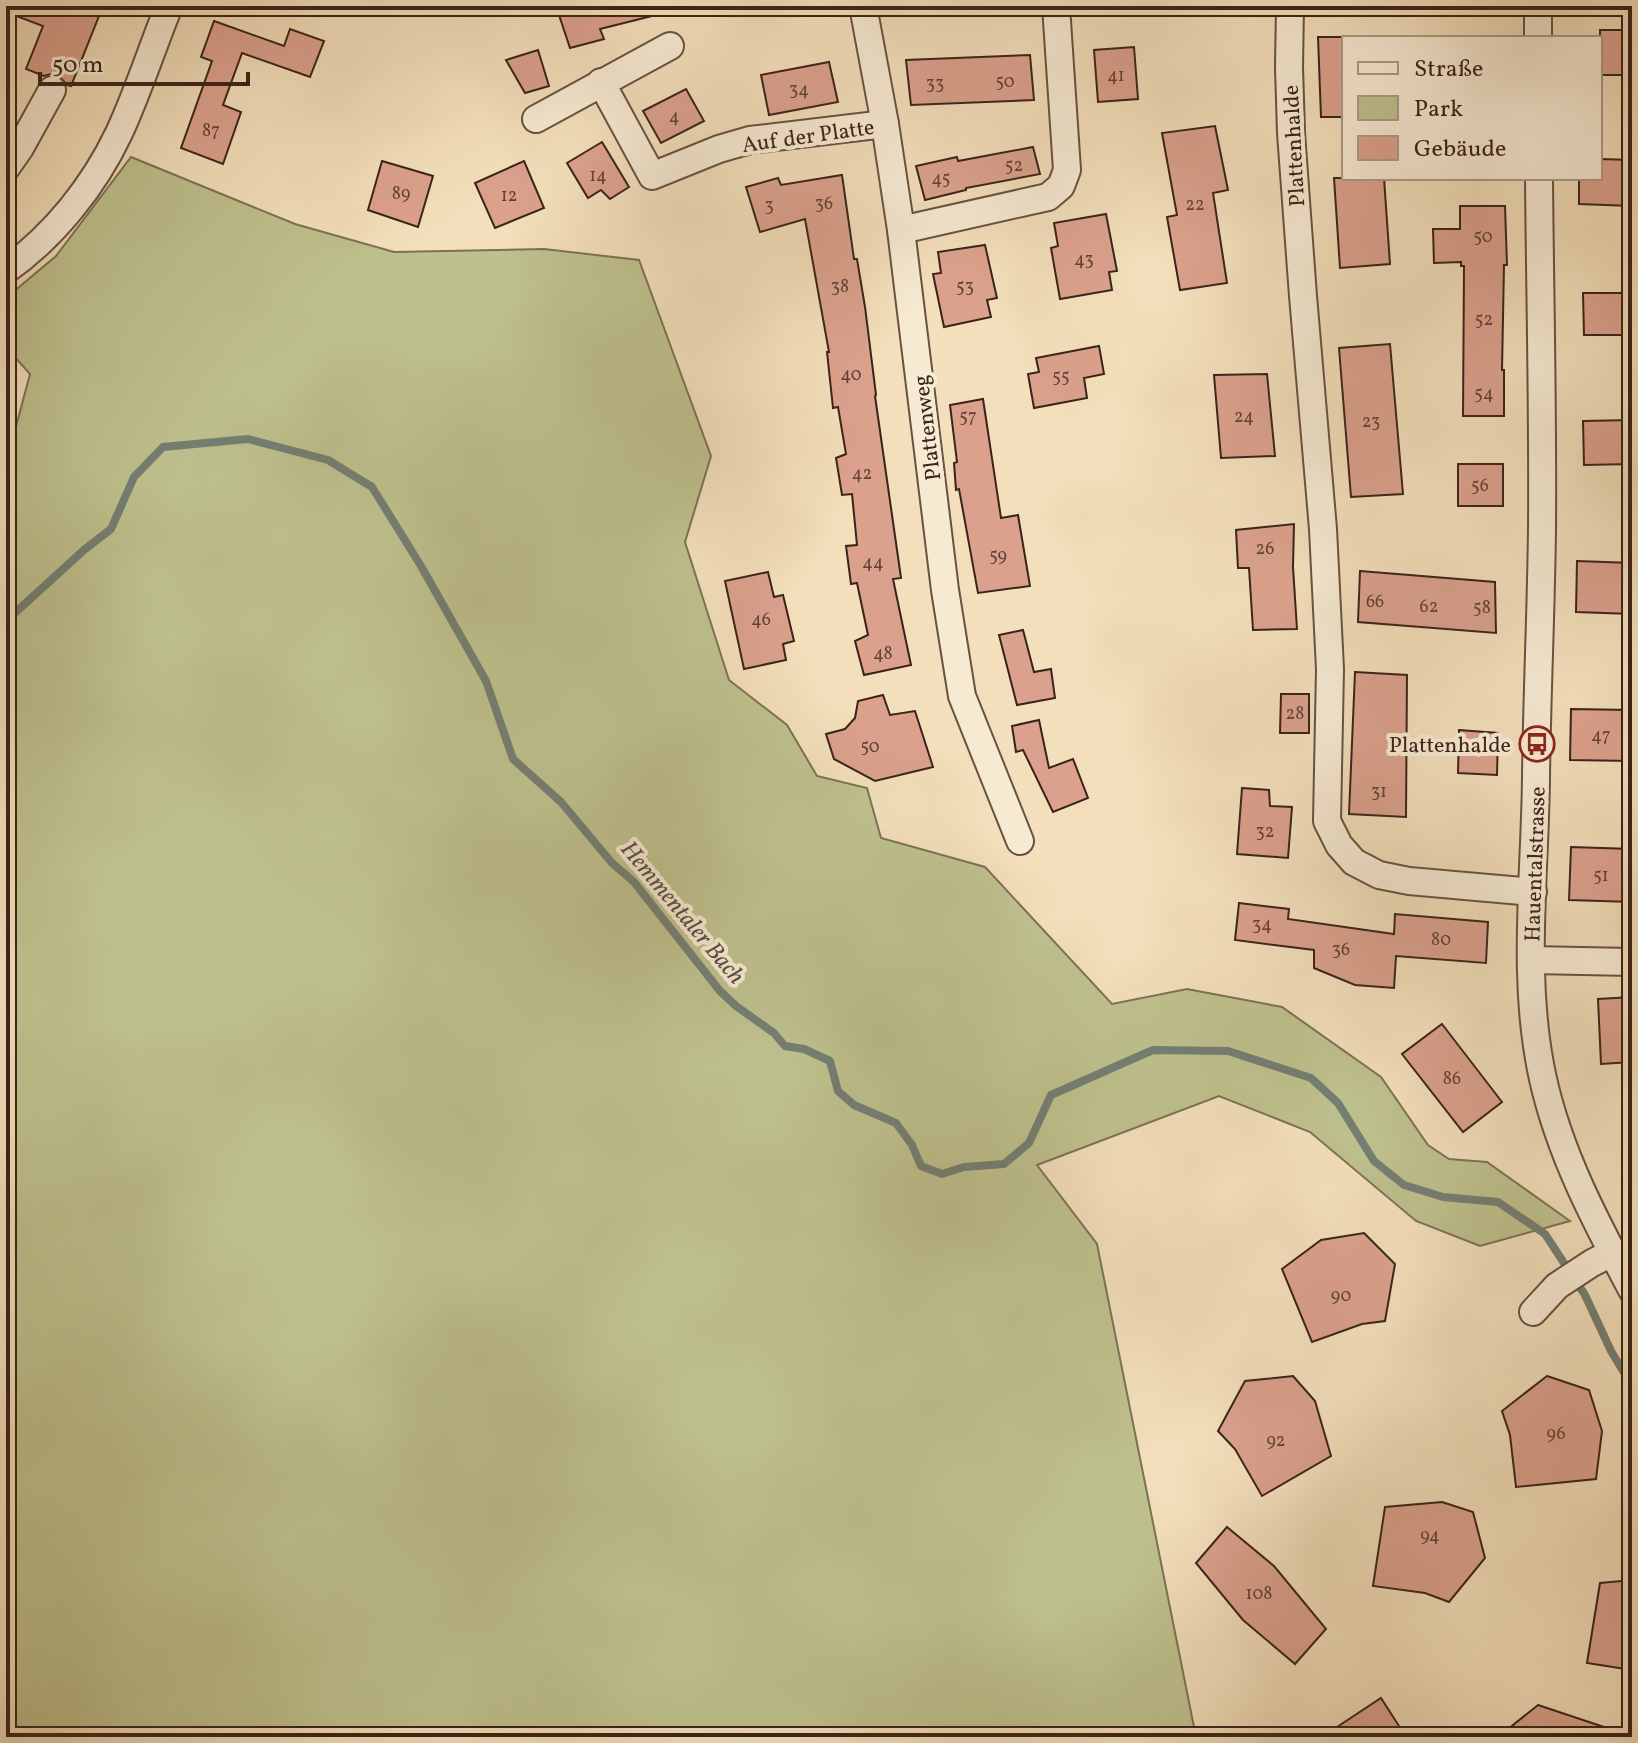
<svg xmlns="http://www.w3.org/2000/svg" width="1638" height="1743" font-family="Vollkorn,serif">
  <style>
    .green { fill: #bec18e; stroke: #7c7254; stroke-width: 2 }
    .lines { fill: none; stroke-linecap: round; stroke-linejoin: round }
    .stream { stroke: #747f73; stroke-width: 8 }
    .building { fill: #dba18d; stroke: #3a231a; stroke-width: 2 }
    .minor-casing { stroke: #685242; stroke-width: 30 }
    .minor { stroke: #f7ead3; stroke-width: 26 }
    .labels { text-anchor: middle; stroke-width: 8; stroke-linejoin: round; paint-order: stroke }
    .number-label { font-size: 18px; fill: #624237 }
    .street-label { font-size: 22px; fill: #3a231a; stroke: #f7ead3 }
    .poi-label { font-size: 22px; fill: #3a231a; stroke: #f7ead3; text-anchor: end }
    .water-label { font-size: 24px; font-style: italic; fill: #575146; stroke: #f7ead3 }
  </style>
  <rect width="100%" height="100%" fill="#f3dfbb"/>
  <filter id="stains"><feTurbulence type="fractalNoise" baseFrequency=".0025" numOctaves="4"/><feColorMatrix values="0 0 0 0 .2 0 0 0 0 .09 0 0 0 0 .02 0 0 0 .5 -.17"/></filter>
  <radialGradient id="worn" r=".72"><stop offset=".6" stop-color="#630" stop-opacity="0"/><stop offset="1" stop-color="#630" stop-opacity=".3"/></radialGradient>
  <!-- green -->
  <polygon class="green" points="131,157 295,224 394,252 544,249 639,260 711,456 685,542 729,680 787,725 817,776 867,788 881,838 985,867 1112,1004 1187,989 1282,1007 1381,1077 1428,1145 1449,1159 1487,1162 1570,1221 1480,1246 1416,1221 1310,1132 1219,1096 1037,1165 1097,1244 1196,1737 6,1737 6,464 30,374 6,347 6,298 56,256"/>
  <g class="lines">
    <!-- stream -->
    <polyline class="stream" points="6,621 84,550 111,529 134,477 163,447 248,439 328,460 372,487 421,566 486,681 513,759 561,802 612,863 634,882 720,991 736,1006 774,1033 785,1046 804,1049 830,1061 838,1091 854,1105 896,1123 912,1145 921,1166 942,1174 964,1167 1004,1164 1029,1143 1051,1095 1153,1050 1228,1051 1311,1078 1338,1103 1374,1161 1404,1185 1443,1197 1498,1202 1545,1234 1585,1295 1611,1351 1632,1386"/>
  </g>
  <!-- building -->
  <g class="building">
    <polygon points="6,6 103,6 71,86 67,85 59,76 51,74 44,76 26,69 43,26 6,12"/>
    <polygon points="556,6 659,6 660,14 600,29 604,39 570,48"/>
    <polygon points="214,21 284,46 290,29 324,41 310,77 242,53 223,105 241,112 223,164 181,148 212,61 201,57"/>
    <rect x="1600" y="30" width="32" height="45"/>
    <polygon points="1318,37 1344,37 1344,117 1321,117"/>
    <polygon points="1134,47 1138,99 1098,102 1094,50"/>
    <polygon points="538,50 549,86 525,93 506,60"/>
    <polygon points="1030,55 1034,100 911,105 906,60"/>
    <polygon points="829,62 838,102 769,115 761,75"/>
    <polygon points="686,89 704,121 661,143 643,111"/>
    <polygon points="1215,126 1228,190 1213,193 1227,283 1180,290 1167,217 1177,215 1162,133"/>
    <polygon points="602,142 629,187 610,199 601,190 588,198 567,163"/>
    <polygon points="1033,147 1040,174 966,188 966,190 925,200 916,166 957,157 958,161"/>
    <polygon points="1600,159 1632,160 1632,206 1579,204 1579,178 1600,178"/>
    <polygon points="382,161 433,176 418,227 368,210"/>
    <polygon points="524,161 544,208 495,228 475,183"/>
    <polygon points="842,175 854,259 857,259 865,307 876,395 875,396 901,578 893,579 911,665 864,675 855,641 868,635 857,583 851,584 846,546 857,545 852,494 842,495 836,458 846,454 838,407 833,408 827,352 829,352 805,219 760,232 746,187 778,178 781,185"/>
    <polygon points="1334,178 1384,178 1390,264 1340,268"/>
    <polygon points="1460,206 1505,206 1507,265 1504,265 1502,370 1504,370 1504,416 1463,416 1464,266 1461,266 1461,262 1434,263 1433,229 1460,229"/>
    <polygon points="1106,214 1117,271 1109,272 1112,290 1060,299 1051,248 1058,246 1054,223"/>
    <polygon points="985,245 997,298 987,300 991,317 944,327 933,274 941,273 938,252"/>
    <polygon points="1583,293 1632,293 1632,335 1584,335"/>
    <polygon points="1390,344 1403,494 1351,497 1339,348"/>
    <polygon points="1099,346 1104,374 1084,378 1087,398 1034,408 1028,374 1039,372 1036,358"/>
    <polygon points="1267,374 1275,456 1221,458 1214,375"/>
    <polygon points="983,399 1001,518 1018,515 1030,586 978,593 959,489 956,490 954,463 957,462 950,405"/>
    <polygon points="1632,420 1632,464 1584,465 1583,421"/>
    <rect x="1458" y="464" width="45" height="42"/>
    <polygon points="1294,524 1293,567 1297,629 1253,630 1249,568 1238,568 1236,530"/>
    <polygon points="1577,561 1632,563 1632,614 1576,612"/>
    <polygon points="1360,571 1495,582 1496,633 1358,622"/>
    <polygon points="768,572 774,597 783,595 794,641 783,644 786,660 744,669 725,581"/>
    <polygon points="1023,630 1034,672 1051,669 1055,698 1017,705 999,635"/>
    <polygon points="1355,672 1407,675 1406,817 1349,814"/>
    <polygon points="1281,694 1309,694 1309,733 1280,733"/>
    <polygon points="883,695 890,715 915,711 933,767 875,781 834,759 826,734 845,729 855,718 858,701"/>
    <polygon points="1571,709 1632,710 1632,761 1570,760"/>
    <polygon points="1039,720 1049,768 1073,759 1088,798 1053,812 1023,750 1016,752 1012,726"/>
    <polygon points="1459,730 1498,733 1497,775 1458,773"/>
    <polygon points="1242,788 1269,790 1270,806 1292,807 1288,858 1237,854"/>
    <polygon points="1571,847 1632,849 1632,902 1569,900"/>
    <polygon points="1239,903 1289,909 1288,919 1394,934 1395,914 1488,922 1486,963 1396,956 1394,988 1355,985 1314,968 1314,950 1235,940"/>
    <polygon points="1632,997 1632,1062 1601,1064 1598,999"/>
    <polygon points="1442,1024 1502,1102 1463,1132 1402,1054"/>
    <polygon points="1364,1233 1395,1264 1385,1321 1362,1324 1312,1342 1282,1269 1321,1240"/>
    <polygon points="1293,1376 1315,1401 1331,1456 1262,1496 1235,1449 1218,1431 1245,1381"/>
    <polygon points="1547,1376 1589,1390 1602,1431 1596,1479 1516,1487 1510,1435 1502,1411"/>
    <polygon points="1442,1502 1473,1512 1485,1558 1449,1602 1425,1593 1373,1586 1385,1507"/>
    <polygon points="1227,1527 1274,1566 1326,1629 1295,1664 1243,1620 1196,1563"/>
    <polygon points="1632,1580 1632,1670 1587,1663 1600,1583"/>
    <polygon points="1381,1698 1406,1737 1322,1737"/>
    <polygon points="1538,1705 1622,1733 1622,1737 1498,1737"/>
  </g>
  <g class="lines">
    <defs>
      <g id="minor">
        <polyline points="863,6 885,124 901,230 945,590 962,696 1020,841"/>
        <polyline points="1290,6 1289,67 1291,133 1303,296 1323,529 1330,669 1327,821 1339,845 1354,862 1379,875 1409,881 1533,892"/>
        <polyline points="1538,6 1538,38"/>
        <polyline points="601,82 652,176 719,149 750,140 885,124"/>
        <polyline points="536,119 670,46"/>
        <polyline points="6,168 20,148 52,90"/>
        <path d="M 1539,178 C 1540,295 1543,412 1542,529 C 1541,612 1537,695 1536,777 C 1535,878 1521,980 1543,1079 C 1560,1155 1596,1222 1632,1290"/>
        <polyline points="901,230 1048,197 1061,186 1067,170 1056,6"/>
        <path d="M 6,270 C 54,236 94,186 119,133 C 138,92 152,48 169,6"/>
        <polyline points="1531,960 1632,962"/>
        <polyline points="1533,1312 1557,1286 1592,1263 1612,1253"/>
      </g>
    </defs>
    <!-- minor casing -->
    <use href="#minor" class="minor-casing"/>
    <!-- minor -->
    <use href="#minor" class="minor"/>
  </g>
  <!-- icons -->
  <defs>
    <symbol id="bus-ring" viewBox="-11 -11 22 22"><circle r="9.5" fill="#f7ead3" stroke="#8f2418" stroke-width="1.5"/><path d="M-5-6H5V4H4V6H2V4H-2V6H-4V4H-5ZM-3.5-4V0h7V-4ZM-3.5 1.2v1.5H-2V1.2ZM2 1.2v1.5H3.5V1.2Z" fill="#8f2418"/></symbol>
  </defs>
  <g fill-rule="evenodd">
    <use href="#bus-ring" x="1517" y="724" width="40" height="40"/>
  </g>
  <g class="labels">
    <!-- number labels -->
    <g class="number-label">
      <text x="1116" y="81">41</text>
      <text x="1005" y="87">50</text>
      <text x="935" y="89">33</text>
      <text x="799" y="95">34</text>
      <text x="674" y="122">4</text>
      <text x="211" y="136">87</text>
      <text x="1014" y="171">52</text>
      <text x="598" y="181">14</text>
      <text x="941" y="184">45</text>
      <text x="401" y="199">89</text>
      <text x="509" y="201">12</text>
      <text x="824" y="209">36</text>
      <text x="1195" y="210">22</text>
      <text x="769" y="211">3</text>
      <text x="1483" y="242">50</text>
      <text x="1084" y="265">43</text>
      <text x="840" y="292">38</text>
      <text x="965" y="292">53</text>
      <text x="1484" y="325">52</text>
      <text x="851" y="380">40</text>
      <text x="1061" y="382">55</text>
      <text x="1484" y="399">54</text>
      <text x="968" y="422">57</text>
      <text x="1244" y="422">24</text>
      <text x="1371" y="427">23</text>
      <text x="862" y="479">42</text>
      <text x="1480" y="491">56</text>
      <text x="1265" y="554">26</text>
      <text x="998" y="561">59</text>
      <text x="873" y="568">44</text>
      <text x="1375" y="607">66</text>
      <text x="1429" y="612">62</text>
      <text x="1482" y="613">58</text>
      <text x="761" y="625">46</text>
      <text x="883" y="659">48</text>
      <text x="1295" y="719">28</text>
      <text x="1601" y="741">47</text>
      <text x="870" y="752">50</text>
      <text x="1379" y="797">31</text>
      <text x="1265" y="837">32</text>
      <text x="1601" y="881">51</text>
      <text x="1262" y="930">34</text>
      <text x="1441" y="945">80</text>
      <text x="1341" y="955">36</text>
      <text x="1452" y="1084">86</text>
      <text x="1341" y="1301">90</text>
      <text x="1556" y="1439">96</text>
      <text x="1276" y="1446">92</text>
      <text x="1430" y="1541">94</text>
      <text x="1259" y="1599">108</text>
    </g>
    <!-- street labels -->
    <g class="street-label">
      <text transform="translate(808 135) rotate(-8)" y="8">Auf der Platte</text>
      <text transform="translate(1293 146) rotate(-93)" y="8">Plattenhalde</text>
      <text transform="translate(926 428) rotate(-97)" y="8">Plattenweg</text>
      <text transform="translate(1534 864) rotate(-88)" y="8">Hauentalstrasse</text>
    </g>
    <!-- poi labels -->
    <g class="poi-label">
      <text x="1511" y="752">Plattenhalde</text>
    </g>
    <!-- water labels -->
    <g class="water-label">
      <text transform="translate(683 912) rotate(50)" y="8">Hemmentaler Bach</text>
    </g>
  </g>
  <!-- margin -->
  <rect width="1638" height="1743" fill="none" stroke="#f3dfbb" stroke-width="32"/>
  <rect x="8" y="8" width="1622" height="1727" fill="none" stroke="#3a231a" stroke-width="4"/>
  <rect x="16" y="16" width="1606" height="1711" fill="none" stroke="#3a231a" stroke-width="2"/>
  <!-- legend -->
  <rect x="1342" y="36" width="260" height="144" fill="#f7ead3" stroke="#ab9a89" stroke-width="2"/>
  <rect x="1358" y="62" width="40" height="12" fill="#f7ead3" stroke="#ab9a89" stroke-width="2"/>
  <text x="1414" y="76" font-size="24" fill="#3a231a">Straße</text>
  <rect x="1358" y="96" width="40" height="24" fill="#bec18e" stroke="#ab9a89" stroke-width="2"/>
  <text x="1414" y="116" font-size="24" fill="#3a231a">Park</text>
  <rect x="1358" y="136" width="40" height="24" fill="#dba18d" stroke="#ab9a89" stroke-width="2"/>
  <text x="1414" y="156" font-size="24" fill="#3a231a">Gebäude</text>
  <!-- scale -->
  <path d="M40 72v12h208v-12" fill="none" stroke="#3a231a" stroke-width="4"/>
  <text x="52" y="72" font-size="24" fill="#3a231a" stroke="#f7ead3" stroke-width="6" paint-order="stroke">50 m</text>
  <rect width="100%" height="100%" filter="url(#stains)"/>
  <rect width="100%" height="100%" fill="url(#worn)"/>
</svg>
